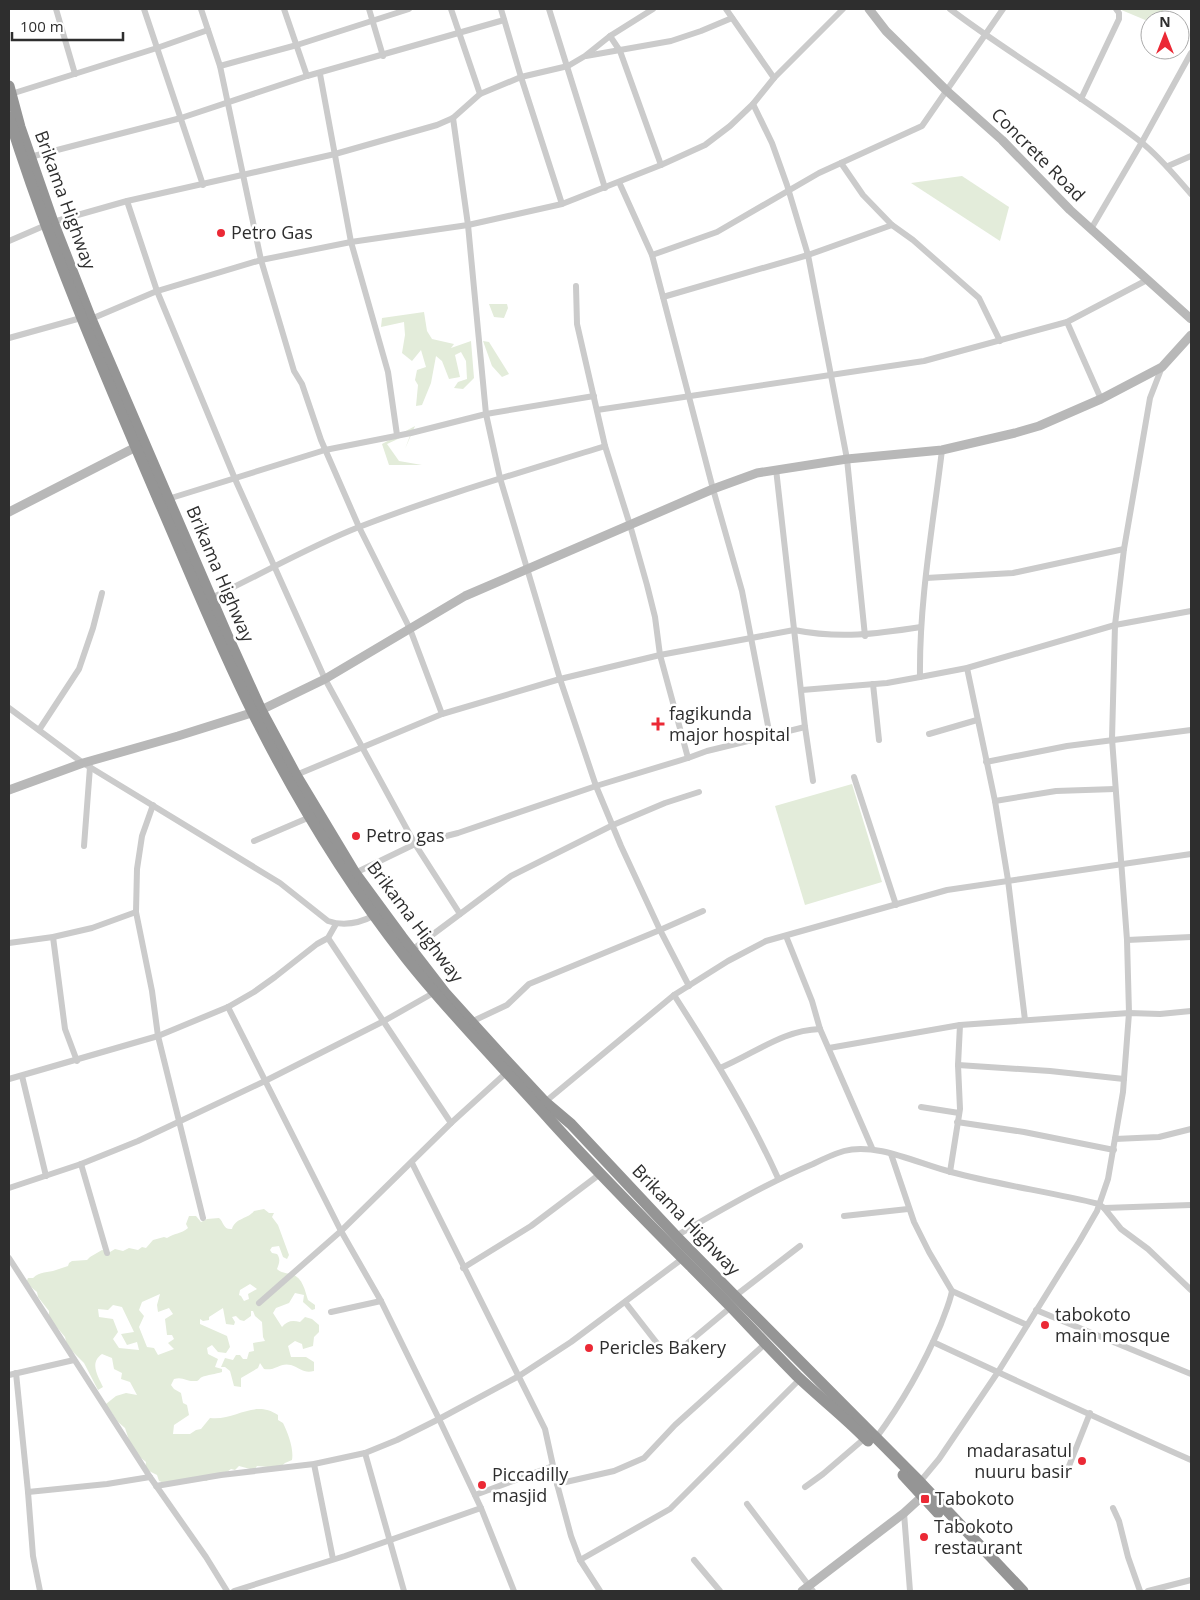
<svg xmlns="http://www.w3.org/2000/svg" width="1200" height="1600" font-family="'Open Sans',sans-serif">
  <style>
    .green { fill: #e3ecda; fill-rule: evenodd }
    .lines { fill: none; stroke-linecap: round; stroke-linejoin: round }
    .street { stroke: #cbcbcb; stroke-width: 6 }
    .secondary { stroke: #b8b8b8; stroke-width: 9 }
    .highway { stroke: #959595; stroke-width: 11 }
    .poi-dot { fill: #eb2935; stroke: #fff; stroke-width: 2 }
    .labels { text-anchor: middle; stroke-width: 5; stroke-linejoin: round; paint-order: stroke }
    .street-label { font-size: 18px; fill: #2e2e2e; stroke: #fff }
    .poi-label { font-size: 18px; fill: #2e2e2e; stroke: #fff; text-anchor: start }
  </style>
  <rect width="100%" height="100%" fill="#fff"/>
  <!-- green -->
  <g class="green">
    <polygon points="1119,9 1164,9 1159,20 1150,20 1150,22"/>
    <polygon points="962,176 1009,207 1000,241 911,183"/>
    <polygon points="489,304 507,304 508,308 504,318 494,317"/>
    <polygon points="424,312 427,331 432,339 454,344 451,348 471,341 474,378 463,389 454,388 458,382 467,379 466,361 461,352 455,355 460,377 449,379 442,361 436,356 431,383 422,405 416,406 418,385 415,380 417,370 426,367 421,350 412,361 402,353 405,335 404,322 381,327 382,318"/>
    <polygon points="483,341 489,342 509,374 502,377 492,366"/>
    <polygon points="415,426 405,449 411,433 387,444 399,461 422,465 389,465 382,444"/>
    <polygon points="852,784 882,882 805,905 775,806"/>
    <path d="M 264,1209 L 269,1213 L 274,1213 L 272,1217 L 278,1225 L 289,1255 L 287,1259 L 283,1257 L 279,1246 L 272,1247 L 270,1250 L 272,1253 L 277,1254 C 281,1259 279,1264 277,1269 C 281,1273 286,1273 292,1274 C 303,1278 305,1291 308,1300 L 315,1305 L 315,1309 L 312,1310 L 303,1302 L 304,1295 L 295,1293 L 289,1303 L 276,1308 L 273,1313 L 282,1327 C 287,1321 292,1320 300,1322 L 305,1317 L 312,1319 L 319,1325 L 319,1332 L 314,1337 L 313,1346 L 303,1349 L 302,1344 L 295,1341 L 288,1346 L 291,1357 L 306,1357 L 314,1362 L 314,1371 C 304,1374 300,1368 291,1365 C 280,1362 276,1371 264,1369 L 260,1363 L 258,1368 L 241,1378 L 241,1387 L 234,1386 L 230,1371 L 225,1367 L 221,1367 L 225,1358 L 233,1360 L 236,1355 L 240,1355 L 243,1359 L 247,1359 L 249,1352 L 254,1351 L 253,1343 L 265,1341 L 263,1337 L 262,1322 L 255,1316 L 253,1311 L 251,1311 L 251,1316 L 244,1321 L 240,1320 L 236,1316 L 232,1317 L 235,1322 L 234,1325 L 226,1324 L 223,1308 L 209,1317 L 209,1320 L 203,1321 L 200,1319 L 200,1324 L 227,1336 L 230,1347 L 226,1353 L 218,1352 L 212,1345 L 207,1348 L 208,1354 L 218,1359 L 215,1367 L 222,1369 L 222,1372 C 216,1374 207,1375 202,1377 C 198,1379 200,1381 195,1381 C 187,1382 183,1376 174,1379 L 171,1385 L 174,1389 L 181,1393 L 183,1403 L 187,1405 L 189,1415 L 174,1425 L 173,1434 L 190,1434 L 196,1430 L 201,1429 L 210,1418 C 236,1421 253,1399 278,1415 L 278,1420 L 283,1423 C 288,1433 294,1449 292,1460 L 285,1463 L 279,1468 L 257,1466 L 254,1470 L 239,1466 L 235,1470 L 231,1469 L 227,1472 L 209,1477 L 207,1481 L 186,1479 L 164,1483 L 159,1481 L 157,1475 L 145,1469 L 146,1462 L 141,1458 L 131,1446 L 125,1428 L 118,1422 L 110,1410 L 106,1407 L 106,1404 L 116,1396 L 126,1393 L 137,1395 L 130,1382 L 121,1379 L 122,1373 L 114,1369 L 112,1358 L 102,1354 C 89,1363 98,1376 103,1387 L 98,1390 L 84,1363 L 67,1346 L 65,1337 L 55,1325 L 49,1320 L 49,1311 L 38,1297 L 37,1292 L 26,1283 L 28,1278 L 33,1278 C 40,1271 48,1273 56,1270 C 60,1269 64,1267 68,1266 L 69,1263 L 72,1261 L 87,1260 L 90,1257 L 102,1250 L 110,1252 L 115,1249 L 123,1251 L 129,1248 L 138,1250 L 142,1247 L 146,1248 L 153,1240 L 164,1237 L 167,1238 C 174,1233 181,1234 188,1228 L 186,1224 L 189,1216 L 196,1216 L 201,1222 L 207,1219 L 219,1218 C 224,1222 223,1230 232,1229 C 235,1218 248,1219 254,1211 ZM 250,1284 L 257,1289 L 248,1294 L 249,1299 L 244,1301 L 241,1296 L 239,1295 L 240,1290 ZM 160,1294 L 157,1305 L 158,1312 L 169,1308 L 173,1314 L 165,1319 L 167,1335 L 172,1335 L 174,1339 L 168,1343 L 174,1349 L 158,1355 L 154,1348 L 147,1347 L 139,1327 L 144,1316 L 139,1310 L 142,1302 ZM 113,1305 L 122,1307 L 134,1332 L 121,1334 L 127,1345 L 137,1342 L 139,1350 L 119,1348 L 113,1339 L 118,1332 L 113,1319 L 99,1317 L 98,1309 L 108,1310 Z"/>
  </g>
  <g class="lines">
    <!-- street -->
    <g class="street">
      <polyline points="56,9 75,74"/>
      <polyline points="144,9 203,185"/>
      <polyline points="201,9 220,66 261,260 294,371 302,384 321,440 359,527 410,629 442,714"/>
      <polyline points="284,9 307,76"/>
      <polyline points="369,9 383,56"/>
      <polyline points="451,9 480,94"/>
      <polyline points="501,9 521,77 562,204"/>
      <polyline points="549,9 605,188"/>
      <polyline points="726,9 774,78"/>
      <path d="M 950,9 C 1012,56 1080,94 1141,142 C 1160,157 1175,176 1191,194"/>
      <polyline points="610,36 620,51 661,165"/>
      <polyline points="586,56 671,41 701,31 732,18"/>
      <polyline points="220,66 297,45 409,9"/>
      <polyline points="320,74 351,242 388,372 397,435"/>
      <polyline points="11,94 157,48 208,30"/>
      <polyline points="1081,99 1119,19 1119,13 1116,9"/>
      <polyline points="753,104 772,143 787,185 808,255 847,459 865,636"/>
      <polyline points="453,118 468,225 486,414 500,478 560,679 596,786 621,846 660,930 689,986"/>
      <polyline points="30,157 181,118 307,76 504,20"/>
      <polyline points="841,163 863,195 892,225"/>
      <polyline points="1168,166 1191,156"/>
      <polyline points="619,182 652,255 663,297 713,489 742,591 770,736"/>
      <polyline points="127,201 157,291 235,479 325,679 415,844 460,914"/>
      <polyline points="1091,229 1142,142 1191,53"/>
      <polyline points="9,241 53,222 127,201 335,154 437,125 453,118 480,94 521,77 568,66 585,56 610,36 653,9"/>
      <polyline points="652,255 717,232 819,173 922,126 1003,9"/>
      <polyline points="576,286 577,324 605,446 630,525 647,585 655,617 660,655 688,758"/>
      <polyline points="663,297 808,255 892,225 913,240 979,298 1000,341"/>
      <polyline points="91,319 157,291 261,260 351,242 468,225 562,204 661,165 705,145 730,126 753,104 774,78 843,9"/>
      <polyline points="1067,322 1101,399"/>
      <polyline points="9,338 81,318"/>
      <polyline points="597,410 924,361 1067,322 1147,280"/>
      <polyline points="776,469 805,727 813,781"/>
      <polyline points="168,499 325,450 411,433 486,414 594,396"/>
      <polyline points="926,578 1013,573 1124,549"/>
      <path d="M 211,598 C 260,575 308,547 359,527 C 439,496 522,472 605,446"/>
      <polyline points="967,668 995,801 1008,880 1025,1020"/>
      <path d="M 920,677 C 919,601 933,525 942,450"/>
      <polyline points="873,684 879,740"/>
      <polyline points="802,690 887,683 920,677 967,668 1115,625 1191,611"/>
      <path d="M 9,708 L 83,763 L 280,883 L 328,921 C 345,927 360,923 375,915"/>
      <polyline points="39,730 79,669 93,628 102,593"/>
      <polyline points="929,734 977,720"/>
      <polyline points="986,762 1067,746 1191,730"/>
      <path d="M 296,775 L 442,714 L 560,679 L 660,655 L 794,630 C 840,639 876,634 921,627"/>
      <polyline points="854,777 896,905"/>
      <polyline points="995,801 1056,791 1115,789"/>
      <polyline points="153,805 142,836 137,869 136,912 152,991 158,1036 203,1218"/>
      <polyline points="254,841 310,817"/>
      <polyline points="84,846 90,767"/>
      <polyline points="355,873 415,844 458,833 596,786 688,758 707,751 805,727"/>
      <polyline points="786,936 812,1001 820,1029 872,1148"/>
      <polyline points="53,937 65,1029 77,1061"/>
      <polyline points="328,938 451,1123"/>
      <polyline points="1127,940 1191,937"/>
      <polyline points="9,943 53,937 92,928 136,912"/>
      <polyline points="412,950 511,876 613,825 665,803 699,792"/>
      <path d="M 674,995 C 712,1054 749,1114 778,1178"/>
      <polyline points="228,1007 341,1231 381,1301 439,1419 481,1508 514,1591"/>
      <polyline points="471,1022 507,1005 529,984 660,930 703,911"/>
      <polyline points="829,1048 960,1025 1129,1013 1160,1014 1191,1011"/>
      <polyline points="958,1065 1050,1071 1124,1079"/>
      <path d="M 720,1068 C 754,1054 783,1030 820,1029"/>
      <polyline points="22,1076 46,1176"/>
      <polyline points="9,1079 158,1036 228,1007 254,992 275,977 317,944 328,938 336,924"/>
      <polyline points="545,1102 674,995 728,961 766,941 947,890 1191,854"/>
      <polyline points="921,1107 959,1113"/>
      <polyline points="957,1122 1024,1132 1114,1150"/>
      <polyline points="1115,1139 1159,1137 1191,1129"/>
      <polyline points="891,1154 914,1222 929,1252 952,1291 1027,1325"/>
      <polyline points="412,1163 545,1429 557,1484 571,1536 580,1560 600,1591"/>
      <polyline points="81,1164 107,1253"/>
      <polyline points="950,1172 960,1109 958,1065 960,1025"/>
      <polyline points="9,1188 81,1164 138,1141 265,1081 384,1021 435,992"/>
      <polyline points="1104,1208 1121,1229 1148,1249 1191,1290"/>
      <polyline points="844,1216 908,1209"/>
      <path d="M 676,1236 C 721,1210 765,1184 813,1164 C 823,1159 834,1154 844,1151 C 876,1142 919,1164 951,1172 C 1000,1185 1050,1192 1099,1204 L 1104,1208 L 1191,1205"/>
      <polyline points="9,1258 150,1477 206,1557 227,1591"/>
      <polyline points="463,1268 531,1226 600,1174"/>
      <polyline points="735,1296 800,1246"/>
      <polyline points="625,1302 660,1347"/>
      <polyline points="259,1303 341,1231 451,1123 506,1073"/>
      <polyline points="1036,1310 1191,1374"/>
      <polyline points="331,1312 381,1301"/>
      <path d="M 933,1342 C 1019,1382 1105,1422 1191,1460"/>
      <polyline points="677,1352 731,1307"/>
      <polyline points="16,1373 28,1492 33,1556 40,1591"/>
      <polyline points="9,1375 74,1360"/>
      <path d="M 876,1438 C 902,1403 924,1364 941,1324 C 945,1313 950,1302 952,1291"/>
      <polyline points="365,1453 404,1591"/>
      <polyline points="314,1464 333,1559"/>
      <polyline points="1069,1466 1090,1413"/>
      <polyline points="919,1483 939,1459 998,1372 1079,1242 1097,1211 1108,1179 1123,1092 1129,1013 1127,940 1112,739 1115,625 1124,549 1150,398 1162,367"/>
      <polyline points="557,1484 614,1471 644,1458 675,1425 765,1344"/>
      <polyline points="156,1486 221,1475 314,1464 365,1453 397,1440 439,1419 519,1376 571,1342 682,1259"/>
      <polyline points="805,1487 823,1474 865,1438"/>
      <polyline points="28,1492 107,1484 150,1477"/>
      <polyline points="475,1495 553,1466"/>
      <polyline points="747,1504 813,1591"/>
      <polyline points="1113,1508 1119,1521 1128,1557 1140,1591"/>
      <polyline points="904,1513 910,1591"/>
      <polyline points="580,1560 670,1509 800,1379"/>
      <polyline points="694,1560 720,1591"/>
      <polyline points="234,1591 345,1556 481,1508"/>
      <polyline points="1148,1591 1191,1580"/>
    </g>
    <!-- secondary -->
    <g class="secondary">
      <polyline points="869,9 886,31 947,91 1002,140 1070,210 1191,319"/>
      <polyline points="9,512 136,447"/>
      <polyline points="9,790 83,763 178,736 261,710 325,679 465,596 713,489 757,473 847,459 942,450 1015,433 1039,426 1101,399 1162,367 1191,335"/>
      <polyline points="802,1591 904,1513 927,1492"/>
    </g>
    <!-- highway -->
    <g class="highway">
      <polyline points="9,86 20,127 53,222 91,319 227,635 261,710 296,775 355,873 402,937 446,994 504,1058 545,1102 571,1124 676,1236 735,1296 920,1482 1023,1591"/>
      <path d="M 9,117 C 50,248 104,373 158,499 C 189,570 218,643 253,713 C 296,799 347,883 406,958 C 451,1015 503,1067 551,1121 C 609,1185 670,1245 730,1306 C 752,1329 774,1353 797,1376 C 820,1398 846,1418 868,1441"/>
      <polyline points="903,1475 938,1513"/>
    </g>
  </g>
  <!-- markers -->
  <g class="poi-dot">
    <circle cx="221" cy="233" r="5"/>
    <path d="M655.5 716.5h5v5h5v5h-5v5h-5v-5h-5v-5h5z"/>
    <circle cx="356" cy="836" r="5"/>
    <circle cx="1045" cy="1325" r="5"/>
    <circle cx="589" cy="1348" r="5"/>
    <circle cx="1082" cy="1461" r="5"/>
    <circle cx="482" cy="1485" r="5"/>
    <rect x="920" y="1494" width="10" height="10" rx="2.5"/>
    <circle cx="924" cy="1537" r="5"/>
  </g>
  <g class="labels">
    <!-- street labels -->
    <g class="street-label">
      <text transform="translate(1038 155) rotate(45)" y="6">Concrete Road</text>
      <text transform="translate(65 200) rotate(70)" y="6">Brikama Highway</text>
      <text transform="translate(220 574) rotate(67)" y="6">Brikama Highway</text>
      <text transform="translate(415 922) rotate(53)" y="6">Brikama Highway</text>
      <text transform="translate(686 1220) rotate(46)" y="6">Brikama Highway</text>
    </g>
    <!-- poi labels -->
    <g class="poi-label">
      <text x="231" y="239">Petro Gas</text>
      <text x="669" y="720">fagikunda<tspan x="669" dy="21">major hospital</tspan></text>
      <text x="366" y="842">Petro gas</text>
      <text x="1055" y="1321">tabokoto<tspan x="1055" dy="21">main mosque</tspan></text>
      <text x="599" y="1354">Pericles Bakery</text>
      <text x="1072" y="1457" text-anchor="end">madarasatul<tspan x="1072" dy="21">nuuru basir</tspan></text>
      <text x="492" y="1481">Piccadilly<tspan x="492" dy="21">masjid</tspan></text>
      <text x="935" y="1505">Tabokoto</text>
      <text x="934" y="1533">Tabokoto<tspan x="934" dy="21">restaurant</tspan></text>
    </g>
  </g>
  <!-- border -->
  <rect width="1200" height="1600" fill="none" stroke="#2e2e2e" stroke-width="20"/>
  <!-- north arrow -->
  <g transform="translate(1165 35)"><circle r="24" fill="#ffffff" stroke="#ababab"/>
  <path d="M0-4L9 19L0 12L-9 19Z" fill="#eb2935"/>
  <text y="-8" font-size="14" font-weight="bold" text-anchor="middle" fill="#2e2e2e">N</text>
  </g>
  <!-- scale -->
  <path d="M12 32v8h111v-8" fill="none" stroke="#2e2e2e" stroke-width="2.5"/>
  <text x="20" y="32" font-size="15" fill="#2e2e2e" stroke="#ffffff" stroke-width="4" paint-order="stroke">100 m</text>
</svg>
